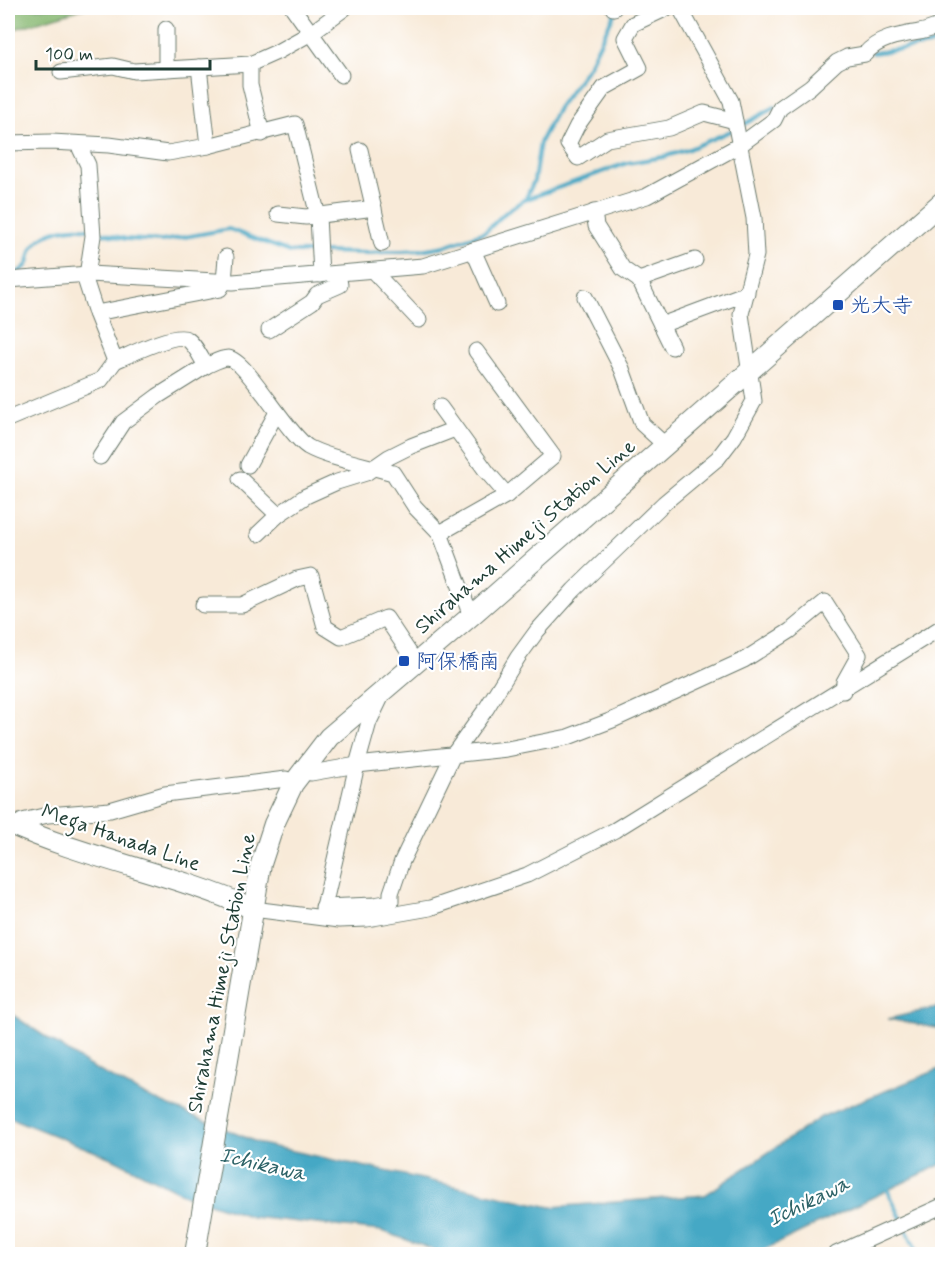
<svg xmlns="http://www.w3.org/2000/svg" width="950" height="1262" font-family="Mynerve,'Klee One',sans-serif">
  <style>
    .forest { fill: #8aba74; stroke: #547c54; stroke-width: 1.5 }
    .water { fill: #45a8c5; stroke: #32727c; stroke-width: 1.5 }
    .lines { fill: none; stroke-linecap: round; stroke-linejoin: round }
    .stream { stroke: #45a8c5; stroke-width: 4 }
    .minor-casing { stroke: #6b7a6d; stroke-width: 17 }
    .major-casing { stroke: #6b7a6d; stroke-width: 22 }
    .minor { stroke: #fff; stroke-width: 15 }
    .major { stroke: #fff; stroke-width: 20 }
    .transit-dot { fill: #1a4fb4; stroke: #fff; stroke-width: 2 }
    .labels { text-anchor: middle; stroke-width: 4.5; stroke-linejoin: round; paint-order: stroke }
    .transit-label { font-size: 21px; fill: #164399; stroke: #fff; text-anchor: start }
    .street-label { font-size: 21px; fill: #1f3d34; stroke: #fff }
    .water-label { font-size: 22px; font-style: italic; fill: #2c6267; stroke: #fff }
  </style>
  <rect width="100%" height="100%" fill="#fff"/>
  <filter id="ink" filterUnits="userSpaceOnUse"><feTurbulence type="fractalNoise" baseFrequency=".0167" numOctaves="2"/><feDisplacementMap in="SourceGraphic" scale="12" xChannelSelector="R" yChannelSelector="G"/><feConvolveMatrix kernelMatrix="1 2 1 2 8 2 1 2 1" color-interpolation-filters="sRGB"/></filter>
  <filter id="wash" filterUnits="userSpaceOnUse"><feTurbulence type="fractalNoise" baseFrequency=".008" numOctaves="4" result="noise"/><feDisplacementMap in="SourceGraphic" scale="24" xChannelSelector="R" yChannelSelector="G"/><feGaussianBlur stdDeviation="1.35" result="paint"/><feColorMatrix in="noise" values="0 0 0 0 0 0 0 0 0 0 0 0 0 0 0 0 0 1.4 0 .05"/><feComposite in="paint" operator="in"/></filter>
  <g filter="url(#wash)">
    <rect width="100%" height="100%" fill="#f8ead8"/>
    <!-- forest -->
    <polygon class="forest" points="8,8 85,8 8,31"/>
    <!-- water -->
    <g class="water">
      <polygon points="942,1006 942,1029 888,1019"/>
      <polygon points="8,1012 88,1065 146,1096 261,1144 551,1207 705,1195 821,1117 942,1068 942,1164 755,1254 445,1254 382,1231 252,1217 187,1196 116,1160 8,1117"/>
    </g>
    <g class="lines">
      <!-- stream -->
      <g class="stream">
        <polyline points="873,53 929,45 942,39"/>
        <polyline points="739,127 775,107"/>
        <polyline points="525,200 534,181 540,142 558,108 588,67 615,12"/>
        <polyline points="95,231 126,239 162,241 229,229 290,252 315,252"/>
        <polyline points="323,252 368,253 420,250 445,246 485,232 506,212 524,200 627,163 663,157 689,149 733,130"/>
        <path d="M 16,274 C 19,272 24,268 27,265 C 30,260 29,253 33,247 C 44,231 70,225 88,229"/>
        <polyline points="887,1189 902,1220"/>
        <polyline points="905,1227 918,1254"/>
      </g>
    </g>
  </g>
  <g filter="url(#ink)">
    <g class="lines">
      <defs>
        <g id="minor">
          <polyline points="293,8 341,75"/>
          <polyline points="613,8 614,8"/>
          <polyline points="667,8 633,24 625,38 640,68 604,88 577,126 568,144 578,158 607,139 669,128 704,113 735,121"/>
          <polyline points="166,29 166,69"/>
          <polyline points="250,64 250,85 262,134"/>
          <polyline points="199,67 208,146"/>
          <polyline points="61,72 113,66 134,71 250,64 277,52 311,33 345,8"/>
          <polyline points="8,143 51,142 109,145 168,153 208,146 295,124 318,216 321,275"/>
          <path d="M 78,144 L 88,165 L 93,236 L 86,282 L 96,313 L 115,361 C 127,356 175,332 187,339 C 195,344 201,358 206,366 C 213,363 221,358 228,358 C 247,360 286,433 308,447 C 327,458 370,466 393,473 L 415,507 L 440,533 L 471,616"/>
          <polyline points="360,150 382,244"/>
          <polyline points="594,212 596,226 623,269 639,280 672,347"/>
          <polyline points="278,214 306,217 374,208"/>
          <polyline points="473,250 497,304"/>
          <polyline points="373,271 419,320"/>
          <path d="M 8,280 L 89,274 L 233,282 L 423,266 L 647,196 L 740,145 L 774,120 L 780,108 L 810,87 L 837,62 L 847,57 L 865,54 C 878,38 900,35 919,32 C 927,31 935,27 942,25"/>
          <polyline points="639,280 695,260"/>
          <polyline points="585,297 622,369 642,424 665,445"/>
          <polyline points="96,313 220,289 224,282 226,257"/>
          <polyline points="661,325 747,293"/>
          <polyline points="269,330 312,302 317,295 340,285 338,274"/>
          <polyline points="440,407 487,472 507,495"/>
          <polyline points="8,419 101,380 115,361"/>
          <polyline points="100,457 123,422 158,396 206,366"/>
          <polyline points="248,465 277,412"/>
          <polyline points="240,479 278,515"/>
          <polyline points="440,533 507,495 553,456 476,351"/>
          <polyline points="258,534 278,515 306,496 337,482 366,473 389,457 411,446 455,429"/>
          <polyline points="203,605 242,605 297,579 311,576 325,627 341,637 386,618 416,663"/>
          <polyline points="311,773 357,765 507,749 568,737 615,719 744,660 790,631 825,602 859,655 844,682 843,691"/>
          <polyline points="17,827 22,821 48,815 110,810 165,794 286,779"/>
          <polyline points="323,907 374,905 391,902 391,893 402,861 453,755 486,709 518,657 537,631 574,590 664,503 718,458 734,437 754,401 741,314 756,255 754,218 731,101 680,8"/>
          <polyline points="253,909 339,920 367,919 430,908 527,875 615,830 942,627"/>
          <polyline points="322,915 357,765 369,722 383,693"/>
          <polyline points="836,1254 942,1206"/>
        </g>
        <g id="major">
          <path d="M 8,823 C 86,859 174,873 253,909"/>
          <polyline points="195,1254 261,864 274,824 293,784 329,737 471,616 942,202"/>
        </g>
      </defs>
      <!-- minor casing -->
      <use href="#minor" class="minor-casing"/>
      <!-- major casing -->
      <use href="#major" class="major-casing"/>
      <!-- minor -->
      <use href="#minor" class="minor"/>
      <!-- major -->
      <use href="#major" class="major"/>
    </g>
  </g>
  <!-- markers -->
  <g class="transit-dot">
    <rect x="832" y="299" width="12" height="12" rx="3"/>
    <rect x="398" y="655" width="12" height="12" rx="3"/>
  </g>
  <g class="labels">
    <!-- transit labels -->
    <g class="transit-label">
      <text x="850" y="312">光大寺</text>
      <text x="416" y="668">阿保橋南</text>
    </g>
    <!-- street labels -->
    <g class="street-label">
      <text transform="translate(525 536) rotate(-41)" y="7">Shirahama Himeji Station Line</text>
      <text transform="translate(121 837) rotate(19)" y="7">Mega Hanada Line</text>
      <text transform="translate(221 973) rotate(-79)" y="7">Shirahama Himeji Station Line</text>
    </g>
    <!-- water labels -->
    <g class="water-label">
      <text transform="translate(263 1163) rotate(13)" y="8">Ichikawa</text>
      <text transform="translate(808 1200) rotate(-26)" y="8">Ichikawa</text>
    </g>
  </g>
  <!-- margin -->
  <rect width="950" height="1262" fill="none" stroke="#fff" stroke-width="30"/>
  <!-- scale -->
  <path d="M36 60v9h174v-9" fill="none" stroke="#1f3d34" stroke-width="3"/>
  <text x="45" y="60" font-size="18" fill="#1f3d34" stroke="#ffffff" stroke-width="4.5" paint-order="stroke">100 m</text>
</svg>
